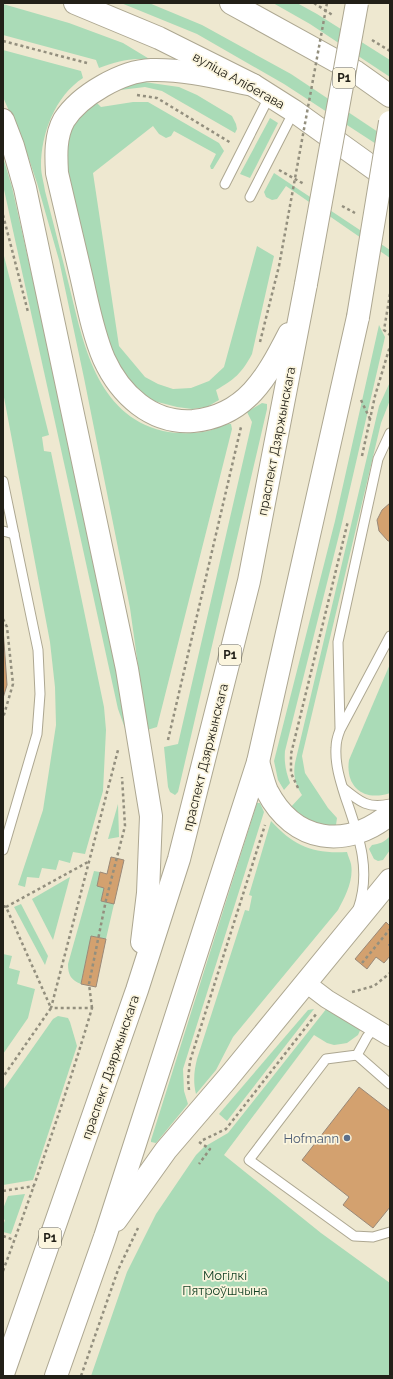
<svg xmlns="http://www.w3.org/2000/svg" width="393" height="1379" font-family="Raleway,sans-serif">
  <style>
    .green { fill: #aadbb7 }
    .building { fill: #d3a16f; stroke: #9a8978 }
    .lines { fill: none; stroke-linecap: round; stroke-linejoin: round }
    .lane-casing { stroke: #ada791; stroke-width: 11 }
    .street-casing { stroke: #ada791; stroke-width: 20 }
    .secondary-casing { stroke: #ada791; stroke-width: 24 }
    .primary-casing { stroke: #ada791; stroke-width: 24 }
    .path { stroke: #938f7e; stroke-width: 2.5; stroke-dasharray: 3 3; stroke-linecap: butt }
    .lane { stroke: #fff; stroke-width: 9 }
    .street { stroke: #fff; stroke-width: 18 }
    .secondary { stroke: #fff; stroke-width: 22 }
    .primary { stroke: #fff; stroke-width: 22 }
    .primary-bridge-casing { stroke: #ada791; stroke-width: 24; stroke-linecap: butt }
    .path-bridge { stroke: #938f7e; stroke-width: 2.5; stroke-dasharray: 3 3; stroke-linecap: butt }
    .primary-bridge { stroke: #fff; stroke-width: 22 }
    .service-dot { fill: #5c6f8a; stroke: #fbf5de; stroke-width: 1.5 }
    .labels { text-anchor: middle; stroke-width: 3.5; stroke-linejoin: round; paint-order: stroke }
    .shield { fill: #fbf5de; stroke: #636053; stroke-width: 1 }
    .shield-label { font-size: 12px; font-weight: bold; fill: #222018 }
    .street-label { font-size: 13px; fill: #222018; stroke: #fbf5de }
    .service-label { font-size: 13px; fill: #4e5e75; stroke: #fbf5de; text-anchor: end }
    .park-label { font-size: 13px; fill: #144225; stroke: #fbf5de }
  </style>
  <rect width="100%" height="100%" fill="#eee8d0"/>
  <!-- green -->
  <g class="green">
    <polygon points="121,3 149,3 202,25 291,74 390,140 390,153 284,84 197,34"/>
    <polygon points="273,3 297,3 317,14 390,60 390,77 310,24"/>
    <path d="M 3,4 L 69,23 L 123,43 L 151,60 C 131,57 119,61 99,68 L 96,60 L 3,35 Z"/>
    <path d="M 3,50 L 81,71 L 83,78 C 55,96 41,134 41,166 C 41,174 44,183 45,191 C 53,222 61,253 69,285 C 83,342 96,415 163,431 C 178,434 194,434 208,431 C 216,429 223,423 231,424 L 232,429 L 157,727 L 147,730 L 130,608 L 84,378 L 59,260 L 37,183 L 27,153 L 3,97 Z"/>
    <polygon points="144,82 179,87 197,95 232,116 236,124 237,129 235,133 162,91 145,87 112,91 133,83"/>
    <path d="M 96,102 L 101,107 L 133,102 L 148,102 L 219,143 L 224,151 L 213,169 L 211,169 L 210,166 L 216,154 L 174,131 L 171,136 L 166,138 L 159,134 L 153,126 L 93,173 L 119,346 L 145,377 L 158,384 L 173,389 L 191,388 L 209,381 L 224,367 L 257,246 L 274,256 L 252,354 C 242,373 234,380 216,390 L 219,400 L 207,407 L 192,409 L 177,407 L 150,400 L 137,390 L 123,375 L 108,344 L 66,182 L 65,151 L 72,124 Z"/>
    <polygon points="270,118 278,123 250,178 240,174"/>
    <polygon points="3,157 12,187 128,706 132,733 126,731 118,709 3,185"/>
    <polygon points="274,173 390,250 390,258 286,186 277,199 272,200 266,197 264,192"/>
    <polygon points="3,252 49,435 42,437 44,451 51,452 104,707 106,730 103,791 85,854 73,852 70,863 59,860 56,870 42,868 39,878 27,877 25,887 18,885 43,810 56,725 55,687 50,642 3,392"/>
    <path d="M 379,325 L 385,337 L 342,523 L 285,751 C 284,763 286,772 290,783 L 284,790 L 278,780 L 274,761 L 335,521 Z"/>
    <path d="M 390,382 L 390,400 L 381,423 L 302,756 L 305,773 L 328,808 L 337,818 L 336,825 L 332,829 L 326,830 L 290,808 L 302,795 C 295,784 293,775 295,763 L 379,406 Z"/>
    <polygon points="262,403 267,404 267,409 178,792 175,795 170,792 168,787 164,747 178,744 252,422 247,412"/>
    <path d="M 390,664 L 390,793 C 364,802 345,787 349,760 Z"/>
    <polygon points="257,803 260,803 264,812 183,1069 184,1091 188,1104 156,1143 151,1142 151,1140"/>
    <polygon points="118,804 119,837 108,839"/>
    <path d="M 271,821 C 294,846 312,854 347,852 C 348,856 350,860 351,864 C 354,880 345,897 338,910 L 233,1037 L 216,1070 L 196,1094 C 193,1082 194,1071 197,1059 L 245,910 L 249,911 L 252,896 L 249,895 Z"/>
    <path d="M 390,836 L 390,850 L 383,860 L 378,861 L 374,859 L 369,849 L 372,845 C 379,844 385,842 390,836 Z"/>
    <path d="M 94,871 L 100,872 L 97,886 L 104,888 L 101,901 L 114,904 L 106,939 L 91,936 L 81,984 C 71,980 68,975 68,964 Z"/>
    <polygon points="70,877 53,940 32,899"/>
    <polygon points="21,904 48,956 45,965 14,907"/>
    <polygon points="3,954 12,956 9,968 20,971 17,984 35,989 28,1018 3,1054"/>
    <polygon points="327,1008 362,1026 358,1035 347,1043 341,1044 334,1045 327,1043 314,1035 224,1155 321,1233 390,1283 390,1376 91,1376 127,1272 156,1214 196,1155 204,1147 228,1133"/>
    <polygon points="314,1009 227,1121 219,1114 308,1010"/>
    <polygon points="58,1016 68,1018 70,1022 77,1046 33,1180 3,1185 3,1090 53,1019"/>
    <polygon points="25,1194 11,1234 3,1232 3,1226 5,1220 3,1219 3,1209 8,1196"/>
  </g>
  <!-- building -->
  <g class="building">
    <polygon points="390,503 390,541 388,541 379,531 377,520 382,510"/>
    <polygon points="3,628 7,685 3,698"/>
    <polygon points="111,857 124,860 114,904 101,901 104,888 97,886 100,872 107,874"/>
    <polygon points="386,922 390,926 390,943 388,945 390,946 390,956 384,963 376,957 367,969 355,959"/>
    <polygon points="91,936 106,939 96,987 81,984"/>
    <polygon points="359,1087 390,1111 390,1207 373,1228 343,1205 349,1197 302,1160"/>
  </g>
  <g class="lines">
    <defs>
      <g id="lane">
        <polyline points="225,184 270,95"/>
        <polyline points="250,197 294,111"/>
        <polyline points="3,481 38,650 40,694 37,734 3,850"/>
        <polyline points="3,531 14,534"/>
        <polyline points="340,728 338,642 378,459 390,433"/>
        <path d="M 343,788 C 360,802 368,809 390,804"/>
        <path d="M 358,909 C 372,869 358,834 345,796 C 340,780 335,764 336,748 C 336,742 338,735 340,730 L 390,636"/>
        <polyline points="375,1027 367,1037 357,1055 326,1059 249,1160 354,1236 373,1237 390,1232"/>
        <polyline points="357,1055 390,1084"/>
      </g>
      <polyline id="street" points="306,983 327,999 390,1037"/>
      <g id="secondary">
        <polyline points="75,3 159,38 253,85 294,111 390,180"/>
        <polyline points="231,3 356,72 390,96"/>
      </g>
      <g id="primary">
        <path d="M 253,85 C 219,78 186,69 151,70 C 122,71 80,95 64,120 C 55,136 56,156 57,173 C 65,206 72,238 80,271 C 87,300 92,331 104,359 C 120,394 151,424 193,421 C 246,416 267,377 289,334"/>
        <polyline points="3,120 13,146 25,188 127,669 151,816 148,893 142,942"/>
        <path d="M 258,762 C 261,771 263,782 267,791 C 294,843 346,850 390,814"/>
        <polyline points="116,1220 166,1150 227,1079 390,880"/>
        <polyline points="3,1374 137,990 179,859 249,581 306,284"/>
        <polyline points="56,1376 105,1237 258,762 358,317"/>
      </g>
    </defs>
    <!-- lane casing -->
    <use href="#lane" class="lane-casing"/>
    <!-- street casing -->
    <use href="#street" class="street-casing"/>
    <!-- secondary casing -->
    <use href="#secondary" class="secondary-casing"/>
    <!-- primary casing -->
    <use href="#primary" class="primary-casing"/>
    <!-- path -->
    <g class="path">
      <polyline points="314,3 334,16"/>
      <polyline points="372,40 390,51"/>
      <polyline points="3,41 87,63"/>
      <polyline points="137,95 157,98 231,143"/>
      <polyline points="279,170 304,184"/>
      <polyline points="342,206 355,213"/>
      <polyline points="3,215 28,312"/>
      <polyline points="390,294 384,330 390,335"/>
      <polyline points="260,342 279,266"/>
      <polyline points="361,400 370,419"/>
      <polyline points="362,456 375,396 390,346"/>
      <polyline points="3,619 7,627 13,684 3,718"/>
      <polyline points="168,740 241,427"/>
      <polyline points="298,788 291,773 291,754 348,521"/>
      <polyline points="3,906 6,907 51,1008 3,1077"/>
      <polyline points="6,907 88,862"/>
      <polyline points="362,963 390,929"/>
      <polyline points="352,992 374,986 390,973"/>
      <polyline points="92,1008 89,984 106,900 125,826 122,777"/>
      <polyline points="189,1090 188,1080 190,1061 265,825"/>
      <polyline points="203,1140 226,1129 317,1013"/>
      <polyline points="199,1142 210,1149 199,1164"/>
      <polyline points="3,1191 34,1186"/>
      <polyline points="3,1236 14,1240"/>
      <path d="M 3,1271 C 35,1184 66,1097 92,1008 L 51,1008 L 118,750"/>
      <polyline points="81,1376 118,1270 138,1228"/>
    </g>
    <!-- lane -->
    <use href="#lane" class="lane"/>
    <!-- street -->
    <use href="#street" class="street"/>
    <!-- secondary -->
    <use href="#secondary" class="secondary"/>
    <!-- primary -->
    <use href="#primary" class="primary"/>
    <defs>
      <g id="primary-bridge">
        <polyline points="306,284 357,3"/>
        <polyline points="358,317 390,122"/>
      </g>
    </defs>
    <!-- primary-bridge casing -->
    <use href="#primary-bridge" class="primary-bridge-casing"/>
    <!-- path-bridge -->
    <polyline class="path-bridge" points="279,266 327,3"/>
    <!-- primary-bridge -->
    <use href="#primary-bridge" class="primary-bridge"/>
  </g>
  <!-- markers -->
  <circle class="service-dot" cx="347" cy="1138" r="4"/>
  <g class="labels">
    <!-- shield labels -->
    <g class="shield">
      <rect x="333" y="68" width="22" height="20" rx="3"/>
      <rect x="219" y="645" width="22" height="20" rx="3"/>
      <rect x="39" y="1228" width="22" height="20" rx="3"/>
    </g>
    <g class="shield-label">
      <text x="344" y="82">Р1</text>
      <text x="230" y="659">Р1</text>
      <text x="50" y="1242">Р1</text>
    </g>
    <!-- street labels -->
    <g class="street-label">
      <text transform="translate(239 80) rotate(29)" y="5">вуліца Алібегава</text>
      <text transform="translate(276 441) rotate(-79)" y="5">праспект Дзяржынскага</text>
      <text transform="translate(205 757) rotate(-76)" y="5">праспект Дзяржынскага</text>
      <text transform="translate(110 1067) rotate(-71)" y="5">праспект Дзяржынскага</text>
    </g>
    <!-- service labels -->
    <g class="service-label">
      <text x="339" y="1143">Hofmann</text>
    </g>
    <!-- park labels -->
    <g class="park-label">
      <text x="225" y="1280">Могілкі<tspan x="225" dy="15">Пятроўшчына</tspan></text>
    </g>
  </g>
  <!-- border -->
  <rect width="393" height="1379" fill="none" stroke="#222018" stroke-width="8"/>
</svg>
